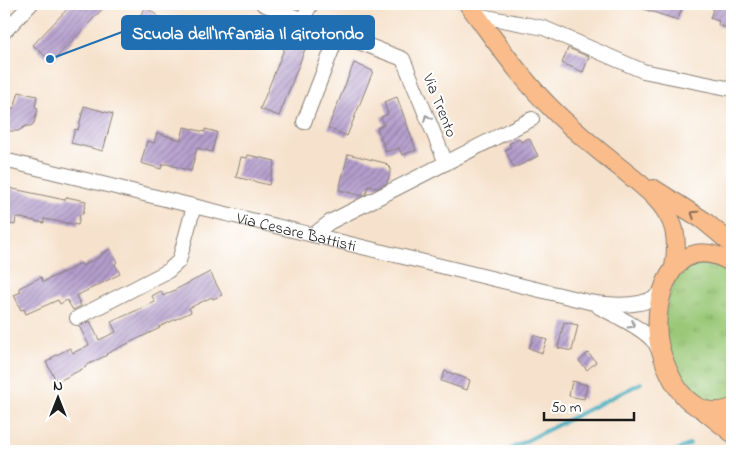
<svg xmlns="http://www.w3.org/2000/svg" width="736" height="455" font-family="'Indie Flower',sans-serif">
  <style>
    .grass { fill: url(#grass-tufts); stroke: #5b724a }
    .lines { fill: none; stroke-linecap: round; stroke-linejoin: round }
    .stream { stroke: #40acbe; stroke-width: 4 }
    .building { fill: url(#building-hatch) }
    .minor-casing { stroke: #897f74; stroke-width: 16 }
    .major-casing { stroke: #897f74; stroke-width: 20 }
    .minor { stroke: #fff; stroke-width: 14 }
    .major { stroke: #f9bc8a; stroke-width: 18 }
    .oneway { stroke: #999 }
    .oneway2 { stroke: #8a6c53 }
    .labels { text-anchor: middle; stroke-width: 4; stroke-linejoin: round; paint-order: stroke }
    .street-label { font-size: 16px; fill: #1c1c1c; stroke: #fff }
    .leader { fill: none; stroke: #1f6fb2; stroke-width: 2 }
    .callout-dot { fill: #1f6fb2; stroke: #fff; stroke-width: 2 }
    .callout { fill: #1f6fb2; stroke: #1f6fb2; stroke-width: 2 }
    .callout-label { font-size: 18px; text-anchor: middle; font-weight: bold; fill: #fff }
  </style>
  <defs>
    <pattern id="grass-tufts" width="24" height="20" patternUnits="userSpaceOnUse" patternTransform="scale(1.25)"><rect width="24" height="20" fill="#9ac877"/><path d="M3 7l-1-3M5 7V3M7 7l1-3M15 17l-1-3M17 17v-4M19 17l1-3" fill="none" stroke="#84ab66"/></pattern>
    <pattern id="building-hatch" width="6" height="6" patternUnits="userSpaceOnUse" patternTransform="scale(1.25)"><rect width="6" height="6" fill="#b49dcc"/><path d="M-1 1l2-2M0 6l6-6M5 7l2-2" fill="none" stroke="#927fa5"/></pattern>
  </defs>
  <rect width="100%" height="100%" fill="#fff"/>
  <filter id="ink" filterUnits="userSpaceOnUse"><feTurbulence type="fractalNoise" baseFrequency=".02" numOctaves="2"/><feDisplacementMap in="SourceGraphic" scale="10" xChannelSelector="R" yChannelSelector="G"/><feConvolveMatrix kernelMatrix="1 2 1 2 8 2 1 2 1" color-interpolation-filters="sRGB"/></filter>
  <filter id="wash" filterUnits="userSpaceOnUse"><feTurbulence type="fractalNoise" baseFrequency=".0096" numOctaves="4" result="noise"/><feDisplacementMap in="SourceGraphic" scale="20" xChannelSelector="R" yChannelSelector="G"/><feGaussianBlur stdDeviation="1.12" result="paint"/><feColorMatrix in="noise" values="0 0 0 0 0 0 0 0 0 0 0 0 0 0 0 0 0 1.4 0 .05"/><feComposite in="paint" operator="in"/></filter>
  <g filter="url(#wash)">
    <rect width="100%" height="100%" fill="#f6e2cc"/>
    <!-- grass -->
    <path class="grass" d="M 711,261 L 728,269 L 732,274 L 732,400 C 728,401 722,404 717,404 C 690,403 678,376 671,354 C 669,348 666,342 665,336 C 663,315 670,277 688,265 C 695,261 704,262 711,261 Z"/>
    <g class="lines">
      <!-- stream -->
      <g class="stream">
        <polyline points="506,451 641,383"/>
        <polyline points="675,451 690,444"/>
      </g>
    </g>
    <g id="blocks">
      <!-- building -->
      <g class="building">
        <polygon points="72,4 107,4 52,62 33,45"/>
        <polygon points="634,4 668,4 682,8 678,20 634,6"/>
        <polygon points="715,4 725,4 732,6 732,21 729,29 718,25 719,21 710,18"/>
        <polygon points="146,7 172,27 165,36 161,33 158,36 149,29 151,28 138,18"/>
        <polygon points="289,37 307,44 279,116 260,109"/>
        <polygon points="568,48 589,57 583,72 562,63"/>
        <polygon points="354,63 373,71 347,136 328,128"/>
        <polygon points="19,92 37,96 35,107 38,108 34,123 31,126 26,126 18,131 4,131 4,112 8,108 14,108"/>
        <polygon points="397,97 416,150 402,155 399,148 386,152 377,128 384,125 381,117 388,114 384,102"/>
        <polygon points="84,106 113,114 103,151 71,143 75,129 78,130"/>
        <polygon points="184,127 205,132 205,129 217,132 212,152 197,148 191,171 167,164 163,164 161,169 141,163 147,141 154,143 157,133 181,140"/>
        <polygon points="519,138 521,142 529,138 538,156 514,168 505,150 511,147 509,144"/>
        <polygon points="348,154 385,163 391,169 387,183 378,188 368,186 366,194 363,196 339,190"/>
        <polygon points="248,155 275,161 269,185 236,177 241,157 247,158"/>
        <polygon points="4,187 65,200 66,197 86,201 83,214 80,214 78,225 44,219 44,223 16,217 15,225 4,223"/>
        <polygon points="110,249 117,262 115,264 120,274 76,296 81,306 73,310 67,300 60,304 58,300 26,314 24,309 21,310 14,295 21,292 19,288 41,277 43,282 63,272 63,273 81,263 82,266 101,256 101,254"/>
        <polygon points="210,272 222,295 213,299 212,297 189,308 191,312 159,327 160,328 106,354 107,355 85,366 86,367 57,382 46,362 52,359 51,358 70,348 73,353 89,345 79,326 90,321 99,340 116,332 111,322 155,302 152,296 161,291 163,296"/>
        <polygon points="564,322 578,325 572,351 558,348"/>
        <polygon points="534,335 547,340 542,353 529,348"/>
        <polygon points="588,353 596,362 587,370 579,361"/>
        <polygon points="445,371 470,380 467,390 441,381"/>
        <polygon points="572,381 587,385 584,399 569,396"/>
      </g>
    </g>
  </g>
  <g filter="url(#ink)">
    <use href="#blocks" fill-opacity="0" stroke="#897f74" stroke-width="1"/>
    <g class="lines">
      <defs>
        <g id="minor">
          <polyline points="263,4 338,34 403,59 446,163"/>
          <polyline points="476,15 544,28 643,71 732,89"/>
          <polyline points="302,20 311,4"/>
          <polyline points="4,32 31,4"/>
          <polyline points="304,122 338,34"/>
          <path id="s1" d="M 4,160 L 589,302 C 608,305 638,308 655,297 C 658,295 661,292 663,289"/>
          <polyline points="313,235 330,222 532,119"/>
          <path d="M 599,307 C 613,314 644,329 653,341 C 656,343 657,348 659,351"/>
          <polyline points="77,318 168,271 179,261 194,206"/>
        </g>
        <g id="major">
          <path d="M 468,4 C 495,40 521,79 553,110 C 575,132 599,151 623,170 C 639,183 658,197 668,215 C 678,231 677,250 674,267"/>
          <polyline points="654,189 703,220 732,244"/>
          <path d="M 732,263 C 677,229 653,292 658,337 C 659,346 662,355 665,363 C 676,392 697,421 732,408"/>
          <polyline points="703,410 732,433"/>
        </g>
      </defs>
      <!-- minor casing -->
      <use href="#minor" class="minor-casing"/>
      <!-- major casing -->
      <use href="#major" class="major-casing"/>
      <!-- minor -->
      <use href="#minor" class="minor"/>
      <!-- major -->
      <use href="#major" class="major"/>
    </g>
    <!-- one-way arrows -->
    <defs><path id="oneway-chevron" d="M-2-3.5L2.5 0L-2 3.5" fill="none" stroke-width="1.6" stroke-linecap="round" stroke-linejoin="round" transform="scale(1.25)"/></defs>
    <g class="oneway">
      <use href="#oneway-chevron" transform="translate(427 118) rotate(-112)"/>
      <use href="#oneway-chevron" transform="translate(632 325) rotate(32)"/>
    </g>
    <use class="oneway2" href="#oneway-chevron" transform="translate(694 214) rotate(-147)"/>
  </g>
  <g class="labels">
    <!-- street labels -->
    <g class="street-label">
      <text transform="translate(441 105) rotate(68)" y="6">Via Trento</text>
      <text dy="6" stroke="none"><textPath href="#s1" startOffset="301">Via Cesare Battisti</textPath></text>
    </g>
  </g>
  <!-- callouts -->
  <path class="leader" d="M50 59L122 32"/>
  <circle class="callout-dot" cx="50" cy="59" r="5"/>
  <rect class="callout" x="122" y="16" width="252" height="33" rx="5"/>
  <g class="callout-label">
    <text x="248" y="39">Scuola dell'Infanzia Il Girotondo</text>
  </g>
  <!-- margin -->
  <rect width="736" height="455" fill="none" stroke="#fff" stroke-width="20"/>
  <!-- north arrow -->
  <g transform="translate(58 398)" stroke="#ffffff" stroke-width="4" paint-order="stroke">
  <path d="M0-4L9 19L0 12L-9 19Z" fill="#1c1c1c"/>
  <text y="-8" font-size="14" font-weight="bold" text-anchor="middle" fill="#1c1c1c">N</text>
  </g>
  <!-- scale -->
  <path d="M544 412v8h90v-8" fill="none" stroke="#1c1c1c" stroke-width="2.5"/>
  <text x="551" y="412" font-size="15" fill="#1c1c1c" stroke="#ffffff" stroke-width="4" paint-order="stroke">50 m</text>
</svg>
